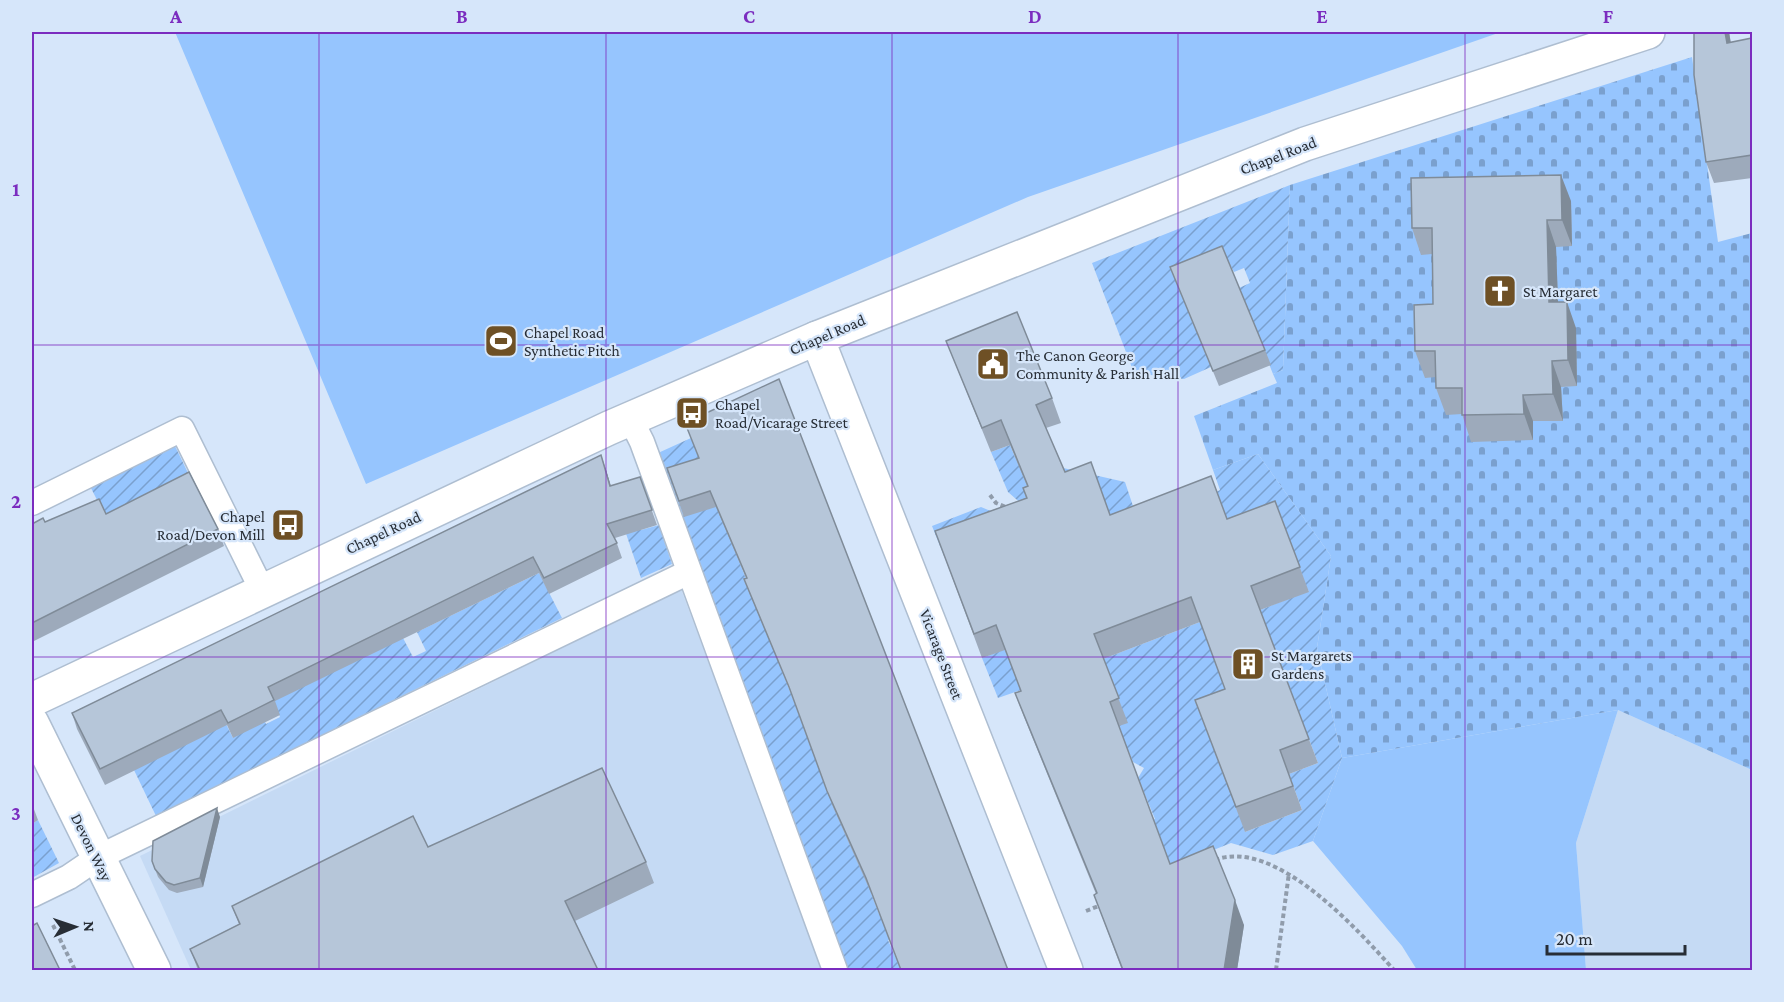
<svg xmlns="http://www.w3.org/2000/svg" width="1784" height="1002" font-family="'Crimson Pro',serif">
  <style>
    .built { fill: #c5daf4 }
    .green { fill: #96c5fe }
    .cemetery { fill: url(#cemetery-stones) }
    .garden { fill: url(#garden-furrows) }
    .lines { fill: none; stroke-linecap: round; stroke-linejoin: round }
    .lane-casing { stroke: #aebed1; stroke-width: 27 }
    .street-casing { stroke: #aebed1; stroke-width: 36 }
    .secondary-casing { stroke: #aebed1; stroke-width: 36 }
    .path { stroke: #909cab; stroke-width: 4; stroke-dasharray: 4.5 3; stroke-linecap: butt }
    .lane { stroke: #fff; stroke-width: 24 }
    .street { stroke: #fff; stroke-width: 33 }
    .secondary { stroke: #fff; stroke-width: 33 }
    .wall { fill: #9daabb }
    .shaded-wall { fill: #7f8b98 }
    .building { fill: #b6c6d9; stroke: #7f8b98; stroke-width: 1.5 }
    .grid { fill: none; stroke: #7b2cbf; stroke-width: 1.5; stroke-opacity: 0.55 }
    .labels { text-anchor: middle; stroke-width: 4.5; stroke-linejoin: round; paint-order: stroke }
    .street-label { font-size: 16px; fill: #272d35; stroke: #d6e6fa }
    .poi-label { font-size: 16px; fill: #272d35; stroke: #d6e6fa; text-anchor: start }
    .neatline { fill: none; stroke: #7b2cbf; stroke-width: 2 }
    .grid-label { font-size: 20px; text-anchor: middle; font-weight: bold; fill: #7b2cbf }
  </style>
  <defs>
    <pattern id="cemetery-stones" width="16" height="16" patternUnits="userSpaceOnUse" patternTransform="scale(1.5)"><rect width="16" height="16" fill="#96c5fe"/><path d="M2 7V4a2 2 0 0 1 4 0v3zM10 15v-3a2 2 0 0 1 4 0v3z" fill="#7aa0ce"/></pattern>
    <pattern id="garden-furrows" width="10" height="10" patternUnits="userSpaceOnUse" patternTransform="scale(1.5)"><rect width="10" height="10" fill="#96c5fe"/><path d="M-1 1l2-2M0 10L10 0M9 11l2-2" fill="none" stroke="#7aa0ce"/></pattern>
  </defs>
  <rect width="100%" height="100%" fill="#d6e6fa"/>
  <!-- built -->
  <g class="built">
    <polygon points="681,589 824,970 191,970 140,856"/>
    <polygon points="1618,710 1752,770 1752,970 1586,970 1576,843"/>
  </g>
  <!-- green -->
  <g class="green">
    <polygon points="175,32 1501,32 1028,197 366,484"/>
    <polygon points="1618,710 1576,843 1586,970 1417,970 1402,946 1313,841 1342,758"/>
  </g>
  <!-- cemetery -->
  <polygon class="cemetery" points="1692,57 1718,242 1752,233 1752,770 1618,710 1342,758 1317,648 1331,556 1258,454 1213,470 1194,416 1277,383 1273,374 1283,370 1290,185"/>
  <!-- garden -->
  <g class="garden">
    <polygon points="1290,185 1283,370 1273,374 1239,288 1250,283 1244,268 1234,272 1228,261 1176,282 1211,367 1184,379 1134,373 1092,263"/>
    <polygon points="691,438 850,845 876,834 871,893 879,914 912,931 888,940 901,970 847,970 658,453"/>
    <polygon points="1010,445 1015,457 1125,482 1138,521 1032,513 1008,492 991,452"/>
    <polygon points="175,446 189,475 112,530 91,488"/>
    <polygon points="1258,454 1331,556 1317,648 1342,758 1313,841 1273,855 1231,843 1171,867 1135,827 1155,819 1138,778 1144,768 1133,762 1129,752 1108,760 1021,690 998,698 982,658 1058,629 1074,670 1200,622 1234,713 1245,832 1302,810 1289,774 1318,763 1260,610 1309,591 1235,543 1216,492 1220,490 1213,470"/>
    <polygon points="615,501 641,530 659,525 672,564 641,578"/>
    <polygon points="981,507 1010,519 944,556 932,526"/>
    <polygon points="539,573 562,618 156,816 134,770 199,669 233,738 258,708 266,724 280,717 273,701 403,638 413,657 426,651 417,632"/>
    <polygon points="38,820 59,863 32,878 32,824"/>
  </g>
  <g class="lines">
    <defs>
      <g id="lane">
        <polyline points="630,418 642,442 835,970"/>
        <polyline points="32,503 182,429 262,590"/>
        <polyline points="32,895 69,877 97,858 689,572"/>
      </g>
      <g id="street">
        <polyline points="817,338 1066,970"/>
        <polyline points="32,723 154,970"/>
      </g>
      <polyline id="secondary" points="32,700 609,428 817,338 1305,144 1648,32"/>
    </defs>
    <!-- lane casing -->
    <use href="#lane" class="lane-casing"/>
    <!-- street casing -->
    <use href="#street" class="street-casing"/>
    <!-- secondary casing -->
    <use href="#secondary" class="secondary-casing"/>
    <!-- path -->
    <g class="path">
      <polyline points="990,495 996,503 1008,508"/>
      <path d="M 1215,860 C 1275,837 1358,930 1394,970"/>
      <polyline points="1086,911 1101,905"/>
      <polyline points="53,925 75,970"/>
      <polyline points="1276,970 1289,873"/>
    </g>
    <!-- lane -->
    <use href="#lane" class="lane"/>
    <!-- street -->
    <use href="#street" class="street"/>
    <!-- secondary -->
    <use href="#secondary" class="secondary"/>
  </g>
  <!-- wall -->
  <g class="wall">
    <polygon points="1694,32 1729,32 1731,43 1752,38 1752,178 1714,183 1706,162"/>
    <polygon points="1571,201 1572,246 1556,247 1558,302 1576,328 1577,386 1561,387 1563,421 1533,421 1533,440 1471,442 1462,414 1446,415 1436,388 1436,377 1425,378 1415,351 1433,304 1432,254 1421,255 1412,228"/>
    <polygon points="1170,267 1265,350 1271,365 1219,386"/>
    <polygon points="946,341 1052,398 1061,423 1046,428 1065,472 1110,515 1227,519 1275,501 1309,592 1260,610 1318,763 1289,774 1302,810 1245,832 1195,700 1225,689 1200,622 1103,659 1128,723 1119,726 1170,864 1244,925 1237,970 1122,970 1094,895 1096,894 1024,717 1015,693 1021,691 1005,650 982,658 935,531 1026,498 1023,488 1027,486 1010,445 991,452"/>
    <polygon points="779,379 871,893 833,807 795,702 750,594 744,579 746,578 716,507 684,517 667,468 699,458"/>
    <polygon points="601,455 611,486 640,477 657,525 615,538 622,558 549,594 539,573 275,701 280,715 233,738 227,725 105,785 77,729 72,713"/>
    <polygon points="106,514 218,529 224,546 32,642 32,524"/>
    <polygon points="32,804 38,820 32,824"/>
    <polygon points="220,817 203,887 177,893 169,890 158,877 155,869"/>
    <polygon points="428,847 646,862 654,883 575,921 598,970 198,970 190,949 239,924 232,906"/>
  </g>
  <!-- shaded-wall -->
  <g class="shaded-wall">
    <polygon points="1725,32 1729,32 1734,65 1727,43"/>
    <polygon points="1561,175 1571,201 1572,246 1562,220"/>
    <polygon points="1547,220 1556,247 1559,328 1549,302"/>
    <polygon points="1567,302 1576,328 1577,386 1568,360"/>
    <polygon points="1552,361 1561,387 1563,421 1553,394"/>
    <polygon points="1523,395 1533,421 1533,440 1524,414"/>
    <polygon points="601,455 606,470 615,501 610,486"/>
    <polygon points="217,808 220,817 203,887 200,878"/>
    <polygon points="1235,900 1244,925 1237,970 1224,970"/>
  </g>
  <!-- building -->
  <g class="building">
    <polygon points="1694,32 1725,32 1727,43 1752,38 1752,155 1706,162 1694,75"/>
    <polygon points="1561,175 1562,220 1547,220 1549,302 1567,302 1568,360 1552,361 1553,394 1523,395 1524,414 1462,415 1462,388 1436,388 1435,351 1415,351 1414,305 1433,304 1432,228 1412,228 1411,178"/>
    <polygon points="1222,246 1265,350 1213,371 1170,267"/>
    <polygon points="1017,312 1052,398 1036,405 1065,472 1091,462 1110,515 1211,476 1227,519 1275,501 1300,567 1251,586 1309,739 1280,750 1293,786 1236,807 1195,700 1225,689 1191,597 1094,634 1119,698 1110,702 1170,864 1213,846 1235,900 1224,970 1123,970 1094,895 1097,893 1015,693 1021,691 996,625 974,634 935,531 1027,498 1023,488 1028,486 1001,420 982,428 946,341"/>
    <polygon points="779,379 1008,970 901,970 866,878 827,791 789,687 744,579 747,578 710,491 679,501 667,468 699,458 685,423"/>
    <polygon points="601,455 610,486 640,477 652,510 607,524 617,543 544,578 533,557 268,687 274,700 228,723 221,710 100,769 72,713"/>
    <polygon points="189,472 218,529 32,623 32,524 43,518 45,522 99,499 106,514"/>
    <polygon points="602,768 646,862 565,901 598,970 200,970 190,949 240,924 232,906 413,816 428,847"/>
    <polygon points="217,808 200,878 174,885 166,882 155,869 152,861 153,841"/>
    <polygon points="37,923 60,970 32,970 32,926"/>
  </g>
  <!-- grid -->
  <path class="grid" d="M 319,32 L 319,970M 606,32 L 606,970M 892,32 L 892,970M 1178,32 L 1178,970M 1465,32 L 1465,970M 32,345 L 1752,345M 32,657 L 1752,657"/>
  <!-- icons -->
  <defs>
    <symbol id="church-square" viewBox="-11 -11 22 22"><rect x="-9" y="-9" width="18" height="18" rx="4" fill="#6e5025" stroke="#d6e6fa"/><path d="M-1.2-6h2.4v3.5h3.3v2.4h-3.3V6h-2.4V-.1h-3.3v-2.4h3.3Z" fill="#fff"/></symbol>
    <symbol id="stadium-square" viewBox="-11 -11 22 22"><rect x="-9" y="-9" width="18" height="18" rx="4" fill="#6e5025" stroke="#d6e6fa"/><path d="M0-5a6.5 5 0 1 0 0 10a6.5 5 0 1 0 0-10ZM-3.5-1.8h7v3.6h-7Z" fill="#fff"/></symbol>
    <symbol id="civic-square" viewBox="-11 -11 22 22"><rect x="-9" y="-9" width="18" height="18" rx="4" fill="#6e5025" stroke="#d6e6fa"/><path d="M-.6-6.5H3V-4.5H.6V-3L4-1V1h2V6H-6V1h2V-1L-.6-3ZM-1.2 2.5V6h2.4V2.5Z" fill="#fff"/></symbol>
    <symbol id="bus-square" viewBox="-11 -11 22 22"><rect x="-9" y="-9" width="18" height="18" rx="4" fill="#6e5025" stroke="#d6e6fa"/><path d="M-5-6H5V4H4V6H2V4H-2V6H-4V4H-5ZM-3.5-4V0h7V-4ZM-3.5 1.2v1.5H-2V1.2ZM2 1.2v1.5H3.5V1.2Z" fill="#fff"/></symbol>
    <symbol id="building-square" viewBox="-11 -11 22 22"><rect x="-9" y="-9" width="18" height="18" rx="4" fill="#6e5025" stroke="#d6e6fa"/><path d="M-4-6H4V6H1V3H-1V6H-4ZM-2.5-4.3h1.7v1.8h-1.7ZM.8-4.3h1.7v1.8H.8ZM-2.5-1h1.7V.8h-1.7ZM.8-1h1.7V.8H.8Z" fill="#fff"/></symbol>
  </defs>
  <g fill-rule="evenodd">
    <use href="#church-square" x="1481" y="272" width="38" height="38"/>
    <use href="#stadium-square" x="482" y="322" width="38" height="38"/>
    <use href="#civic-square" x="974" y="345" width="38" height="38"/>
    <use href="#bus-square" x="673" y="394" width="38" height="38"/>
    <use href="#bus-square" x="269" y="506" width="38" height="38"/>
    <use href="#building-square" x="1229" y="645" width="38" height="38"/>
  </g>
  <g class="labels">
    <!-- street labels -->
    <g class="street-label">
      <text transform="translate(1278 155) rotate(-21)" y="6">Chapel Road</text>
      <text transform="translate(827 334) rotate(-23)" y="6">Chapel Road</text>
      <text transform="translate(383 532) rotate(-25)" y="6">Chapel Road</text>
      <text transform="translate(942 654) rotate(69)" y="6">Vicarage Street</text>
      <text transform="translate(92 847) rotate(64)" y="6">Devon Way</text>
    </g>
    <!-- poi labels -->
    <g class="poi-label">
      <text x="1523" y="297">St Margaret</text>
      <text x="524" y="338">Chapel Road<tspan x="524" dy="18">Synthetic Pitch</tspan></text>
      <text x="1016" y="361">The Canon George<tspan x="1016" dy="18">Community &amp; Parish Hall</tspan></text>
      <text x="715" y="410">Chapel<tspan x="715" dy="18">Road/Vicarage Street</tspan></text>
      <text x="265" y="522" text-anchor="end">Chapel<tspan x="265" dy="18">Road/Devon Mill</tspan></text>
      <text x="1271" y="661">St Margarets<tspan x="1271" dy="18">Gardens</tspan></text>
    </g>
  </g>
  <!-- border -->
  <rect width="1784" height="1002" fill="none" stroke="#d6e6fa" stroke-width="66"/>
  <!-- north arrow -->
  <g transform="translate(75 927) rotate(88)" stroke="#d6e6fa" stroke-width="4.5" paint-order="stroke">
  <path d="M0-4.5L10 22L0 15L-10 22Z" fill="#272d35"/>
  <text y="-9" font-size="16" font-weight="bold" text-anchor="middle" fill="#272d35">N</text>
  </g>
  <!-- scale -->
  <path d="M1547 945v9h138v-9" fill="none" stroke="#272d35" stroke-width="3"/>
  <text x="1556" y="945" font-size="18" fill="#272d35" stroke="#d6e6fa" stroke-width="4.5" paint-order="stroke">20 m</text>
  <rect x="33" y="33" width="1718" height="936" class="neatline"/>
  <g class="grid-label">
    <text x="176" y="23">A</text>
    <text x="462" y="23">B</text>
    <text x="749" y="23">C</text>
    <text x="1035" y="23">D</text>
    <text x="1322" y="23">E</text>
    <text x="1608" y="23">F</text>
    <text x="16" y="196">1</text>
    <text x="16" y="508">2</text>
    <text x="16" y="820">3</text>
  </g>
</svg>
